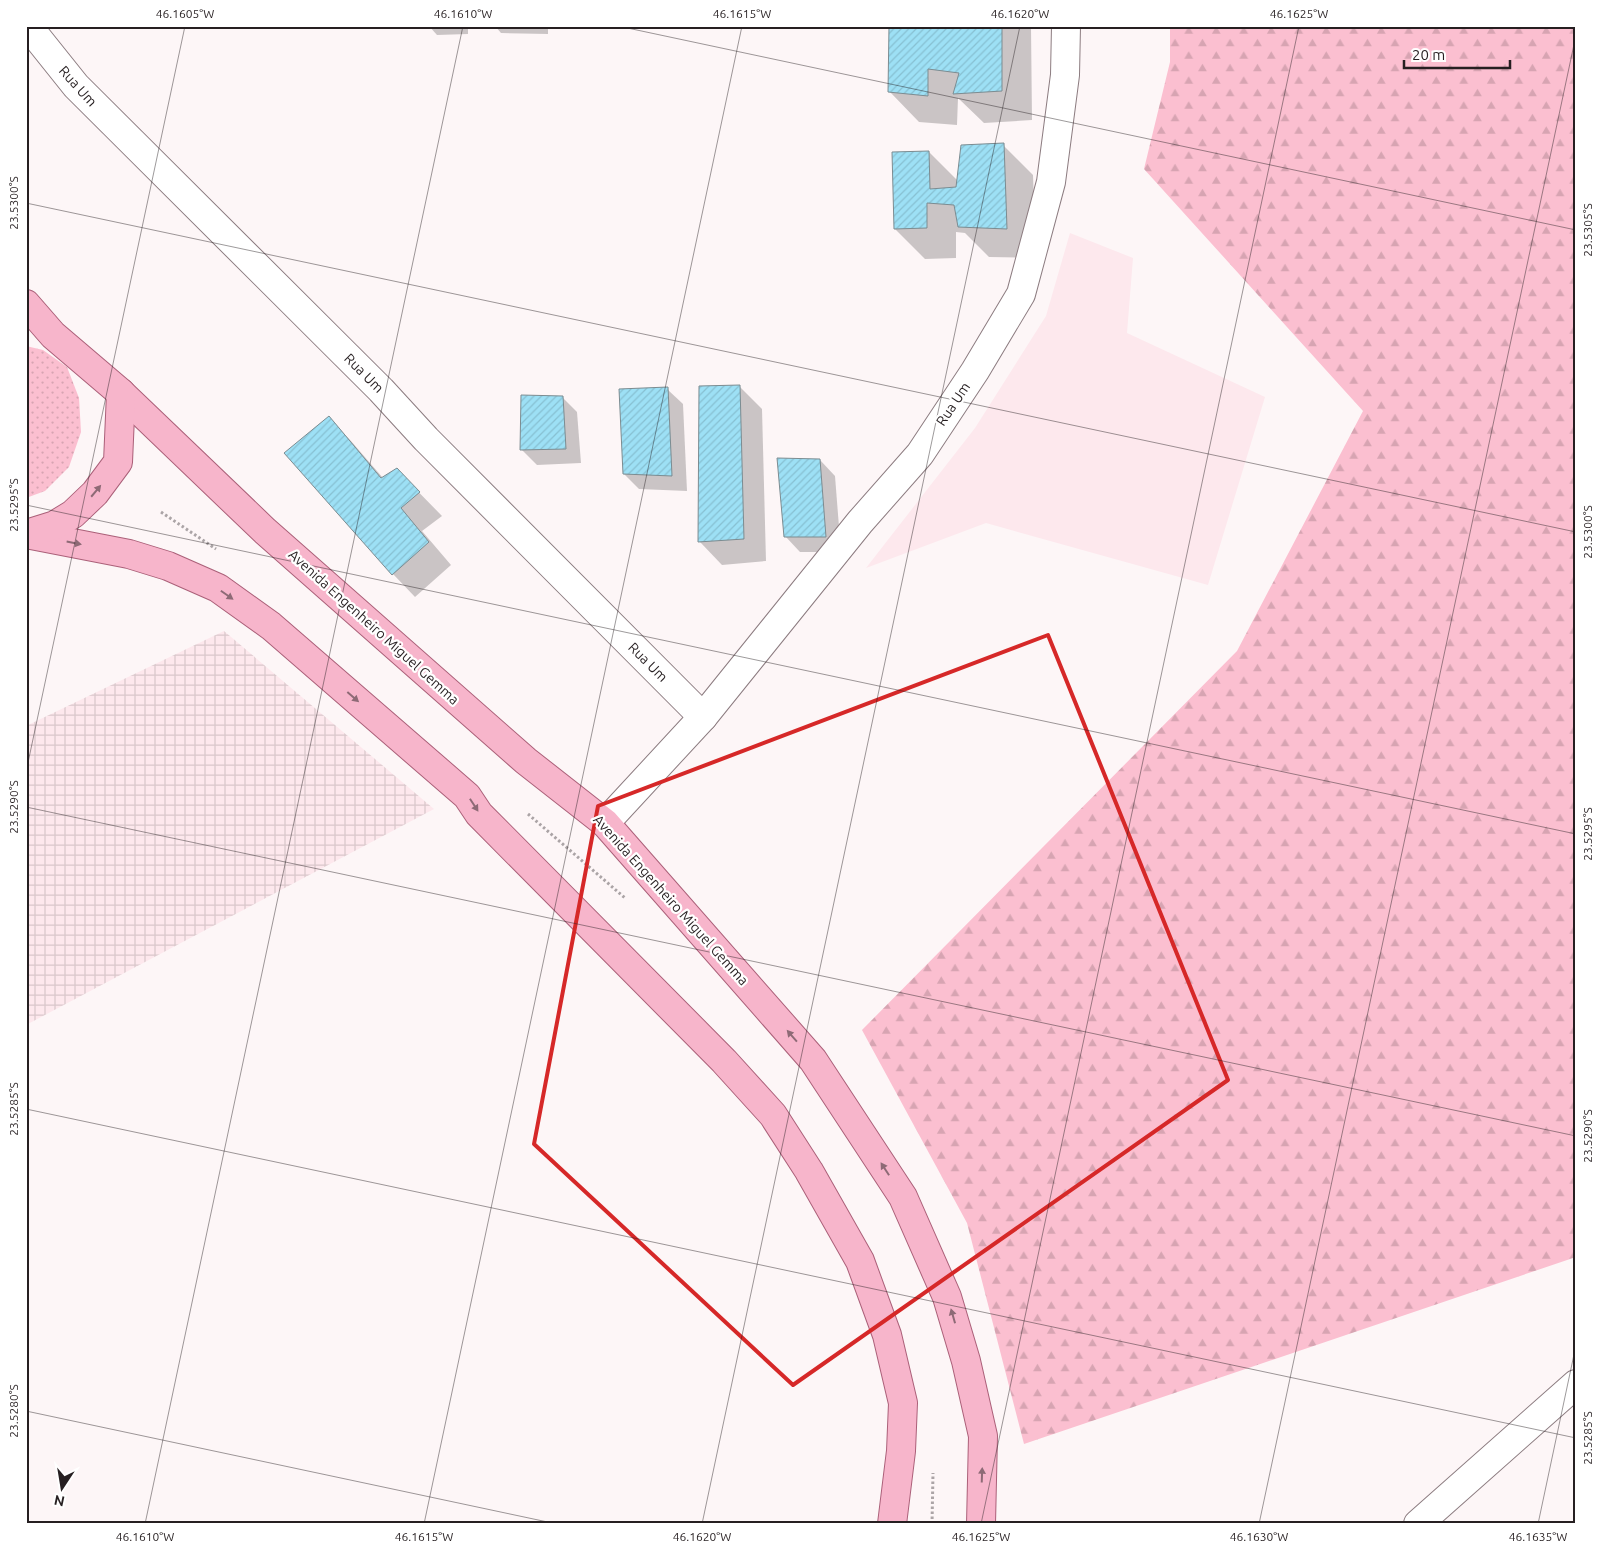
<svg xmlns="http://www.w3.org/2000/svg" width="1602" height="1550" font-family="Ubuntu,sans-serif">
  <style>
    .built { fill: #fde8ed }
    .industrial { fill: url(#industrial-grid) }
    .green { fill: url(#green-dots) }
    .forest { fill: url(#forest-firs) }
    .shadow { fill: #0003 }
    .building { fill: url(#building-hatch); stroke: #7c8c91 }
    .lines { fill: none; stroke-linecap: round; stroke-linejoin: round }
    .minor-casing { stroke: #8c7c80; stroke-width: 30 }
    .major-casing { stroke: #ab6079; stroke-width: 30 }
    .path { stroke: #aba4a6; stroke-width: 3; stroke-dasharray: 2.5 2.5; stroke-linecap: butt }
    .minor { stroke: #fff; stroke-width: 28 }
    .major { stroke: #f7b5cb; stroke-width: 28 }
    .oneway { fill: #8e6a76 }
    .marked { fill: none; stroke: #d62828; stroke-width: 4; stroke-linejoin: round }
    .ticks { fill: none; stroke: #261f21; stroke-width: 1; stroke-opacity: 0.45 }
    .labels { text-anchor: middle; stroke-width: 4.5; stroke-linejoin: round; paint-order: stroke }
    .street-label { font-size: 14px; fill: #261f21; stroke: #fff }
    .neatline { fill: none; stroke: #261f21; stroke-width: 2 }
    .ticks-label { font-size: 12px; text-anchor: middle; fill: #261f21 }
  </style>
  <defs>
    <pattern id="industrial-grid" width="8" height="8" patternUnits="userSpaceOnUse" patternTransform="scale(1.25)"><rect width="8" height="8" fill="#fde8ed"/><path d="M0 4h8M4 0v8" fill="none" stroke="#d9c7cb"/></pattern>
    <pattern id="green-dots" width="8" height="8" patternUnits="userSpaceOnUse" patternTransform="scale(1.25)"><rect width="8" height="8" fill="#fbbfd0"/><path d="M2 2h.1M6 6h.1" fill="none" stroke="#d7a4b2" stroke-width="1.8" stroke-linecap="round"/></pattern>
    <pattern id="forest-firs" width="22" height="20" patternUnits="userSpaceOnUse" patternTransform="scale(1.25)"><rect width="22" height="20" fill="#fbbfd0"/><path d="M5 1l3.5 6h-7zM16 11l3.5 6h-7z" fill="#d7a4b2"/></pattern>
    <pattern id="building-hatch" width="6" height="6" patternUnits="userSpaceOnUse" patternTransform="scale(1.25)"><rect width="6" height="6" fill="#9de0f5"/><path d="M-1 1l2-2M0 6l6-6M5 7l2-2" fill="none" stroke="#87c0d2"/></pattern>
  </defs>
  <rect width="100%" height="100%" fill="#fdf6f7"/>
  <!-- built -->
  <polygon class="built" points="1070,233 1133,258 1127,333 1265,397 1208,585 986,523 866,568 975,428 1046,316"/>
  <!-- industrial -->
  <polygon class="industrial" points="224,631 434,809 26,1025 26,726"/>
  <!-- green -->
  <polygon class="green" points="26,346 43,350 67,367 79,398 81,432 69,467 45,491 26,498"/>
  <!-- forest -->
  <polygon class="forest" points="1170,26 1576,26 1576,1257 1024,1444 967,1223 862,1030 1237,651 1363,411 1144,169 1170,62"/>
  <!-- shadow -->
  <g class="shadow">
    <polygon points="429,26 468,26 468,34 437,35"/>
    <polygon points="495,26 548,26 548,34 501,33"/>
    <polygon points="890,26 1031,26 1032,120 984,123 958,98 957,125 919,122 890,92"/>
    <polygon points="1003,145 1033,175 1036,258 989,257 965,233 956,232 956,258 925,259 895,229 929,152 958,181"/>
    <polygon points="739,386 762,409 766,561 722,565 700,542 701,387"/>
    <polygon points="667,389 683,404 687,491 639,489 624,474"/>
    <polygon points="562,397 577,412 581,463 537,465 522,450"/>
    <polygon points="329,418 351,441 383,478 397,470 442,516 422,531 451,565 415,597 393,574"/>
    <polygon points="820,460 835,476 841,552 800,552 785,536"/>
  </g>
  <!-- building -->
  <g class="building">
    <polygon points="889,26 1002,26 1002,91 953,94 959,73 928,69 928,96 888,92"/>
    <polygon points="1004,143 1007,229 958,227 954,205 927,203 927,228 894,229 892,152 929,151 930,189 956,187 961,145"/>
    <polygon points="740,385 744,539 698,542 699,386"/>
    <polygon points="668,387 672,476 623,474 619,389"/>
    <polygon points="521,395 563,396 566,449 520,450"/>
    <polygon points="329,416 381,478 397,468 420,492 401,508 429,542 392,575 284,453"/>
    <polygon points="777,458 820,459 826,537 784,537"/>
  </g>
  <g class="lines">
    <defs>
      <g id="minor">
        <polyline points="28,26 76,86 381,390 426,439 703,717"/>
        <polyline points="605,823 703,717 860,522 920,454 975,371 1021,294 1051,182 1065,75 1066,26"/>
        <polyline points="1418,1524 1576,1384"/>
      </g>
      <g id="major">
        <polyline points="26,304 53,335 121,393 265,531 526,761 605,823 813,1060 903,1197 947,1297 966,1361 983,1436 981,1524"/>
        <polyline points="26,534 129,554 168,566 218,588 271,626 467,796 479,814 724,1061 773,1115 809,1171 860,1261 887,1335 903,1403 901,1451 892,1524"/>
        <polyline points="26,534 55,525 73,514 95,493 118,462 121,393"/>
      </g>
    </defs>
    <!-- minor casing -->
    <use href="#minor" class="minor-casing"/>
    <!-- major casing -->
    <use href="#major" class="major-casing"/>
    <!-- path -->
    <g class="path">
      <polyline points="161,512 216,549"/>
      <polyline points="528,814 625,898"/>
      <polyline points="932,1524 933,1473"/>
    </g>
    <!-- minor -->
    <use href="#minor" class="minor"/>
    <!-- major -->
    <use href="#major" class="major"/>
  </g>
  <!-- one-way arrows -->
  <defs><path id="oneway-solid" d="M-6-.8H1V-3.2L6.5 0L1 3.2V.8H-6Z" transform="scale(1.25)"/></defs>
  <g class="oneway">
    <use href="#oneway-solid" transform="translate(96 491) rotate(-50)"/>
    <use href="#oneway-solid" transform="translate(74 543) rotate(11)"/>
    <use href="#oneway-solid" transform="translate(227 595) rotate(35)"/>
    <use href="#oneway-solid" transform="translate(353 697) rotate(41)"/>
    <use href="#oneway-solid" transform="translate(474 805) rotate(57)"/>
    <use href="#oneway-solid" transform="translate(792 1036) rotate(-131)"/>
    <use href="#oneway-solid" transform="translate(885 1169) rotate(-123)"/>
    <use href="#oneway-solid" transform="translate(953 1316) rotate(-106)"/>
    <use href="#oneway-solid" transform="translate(982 1475) rotate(-88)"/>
  </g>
  <!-- marked area -->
  <path class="marked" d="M 1048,635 L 1228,1080 L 793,1385 L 534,1144 L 598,806 Z"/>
  <!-- ticks -->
  <path class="ticks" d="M 618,26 L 1576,230M 26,203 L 1576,532M 26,505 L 1576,834M 26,772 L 185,26M 26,807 L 1576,1136M 26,1109 L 1576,1438M 26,1411 L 557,1524M 145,1524 L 463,26M 424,1524 L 742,26M 702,1524 L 1020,26M 981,1524 L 1299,26M 1259,1524 L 1576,35M 1538,1524 L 1576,1345"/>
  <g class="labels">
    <!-- street labels -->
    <g class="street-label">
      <text transform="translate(78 86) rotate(48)" y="5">Rua Um</text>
      <text transform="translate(364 373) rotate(45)" y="5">Rua Um</text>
      <text transform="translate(953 404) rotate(-56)" y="5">Rua Um</text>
      <text transform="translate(374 627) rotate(42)" y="5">Avenida Engenheiro Miguel Gemma</text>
      <text transform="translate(648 662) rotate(45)" y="5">Rua Um</text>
      <text transform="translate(671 900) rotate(48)" y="5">Avenida Engenheiro Miguel Gemma</text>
    </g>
  </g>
  <!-- border -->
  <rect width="1602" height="1550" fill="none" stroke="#ffffff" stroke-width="55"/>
  <!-- north arrow -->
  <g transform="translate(62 1488) rotate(192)" stroke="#ffffff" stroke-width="4" paint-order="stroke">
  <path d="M0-4L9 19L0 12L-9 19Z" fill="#261f21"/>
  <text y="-8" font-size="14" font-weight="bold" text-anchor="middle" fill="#261f21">N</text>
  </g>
  <!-- scale -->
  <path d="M1404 60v8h106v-8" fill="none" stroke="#261f21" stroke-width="2.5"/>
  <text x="1412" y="60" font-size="15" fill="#261f21" stroke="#ffffff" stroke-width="4" paint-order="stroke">20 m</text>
  <rect x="28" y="28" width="1546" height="1494" class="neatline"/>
  <g class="ticks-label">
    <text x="185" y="18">46.1605°W</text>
    <text x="463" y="18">46.1610°W</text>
    <text x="742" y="18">46.1615°W</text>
    <text x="1020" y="18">46.1620°W</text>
    <text x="1299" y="18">46.1625°W</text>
    <text transform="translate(14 203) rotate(-90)" y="4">23.5300°S</text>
    <text transform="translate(1588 230) rotate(-90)" y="4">23.5305°S</text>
    <text transform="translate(14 505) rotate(-90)" y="4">23.5295°S</text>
    <text transform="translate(1588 532) rotate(-90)" y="4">23.5300°S</text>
    <text transform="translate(14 807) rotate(-90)" y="4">23.5290°S</text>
    <text transform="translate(1588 834) rotate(-90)" y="4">23.5295°S</text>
    <text transform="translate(14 1109) rotate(-90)" y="4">23.5285°S</text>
    <text transform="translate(1588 1136) rotate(-90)" y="4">23.5290°S</text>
    <text transform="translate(14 1411) rotate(-90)" y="4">23.5280°S</text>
    <text transform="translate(1588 1438) rotate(-90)" y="4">23.5285°S</text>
    <text x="145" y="1541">46.1610°W</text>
    <text x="424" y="1541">46.1615°W</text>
    <text x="702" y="1541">46.1620°W</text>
    <text x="981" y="1541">46.1625°W</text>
    <text x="1259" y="1541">46.1630°W</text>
    <text x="1538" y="1541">46.1635°W</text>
  </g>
</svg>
